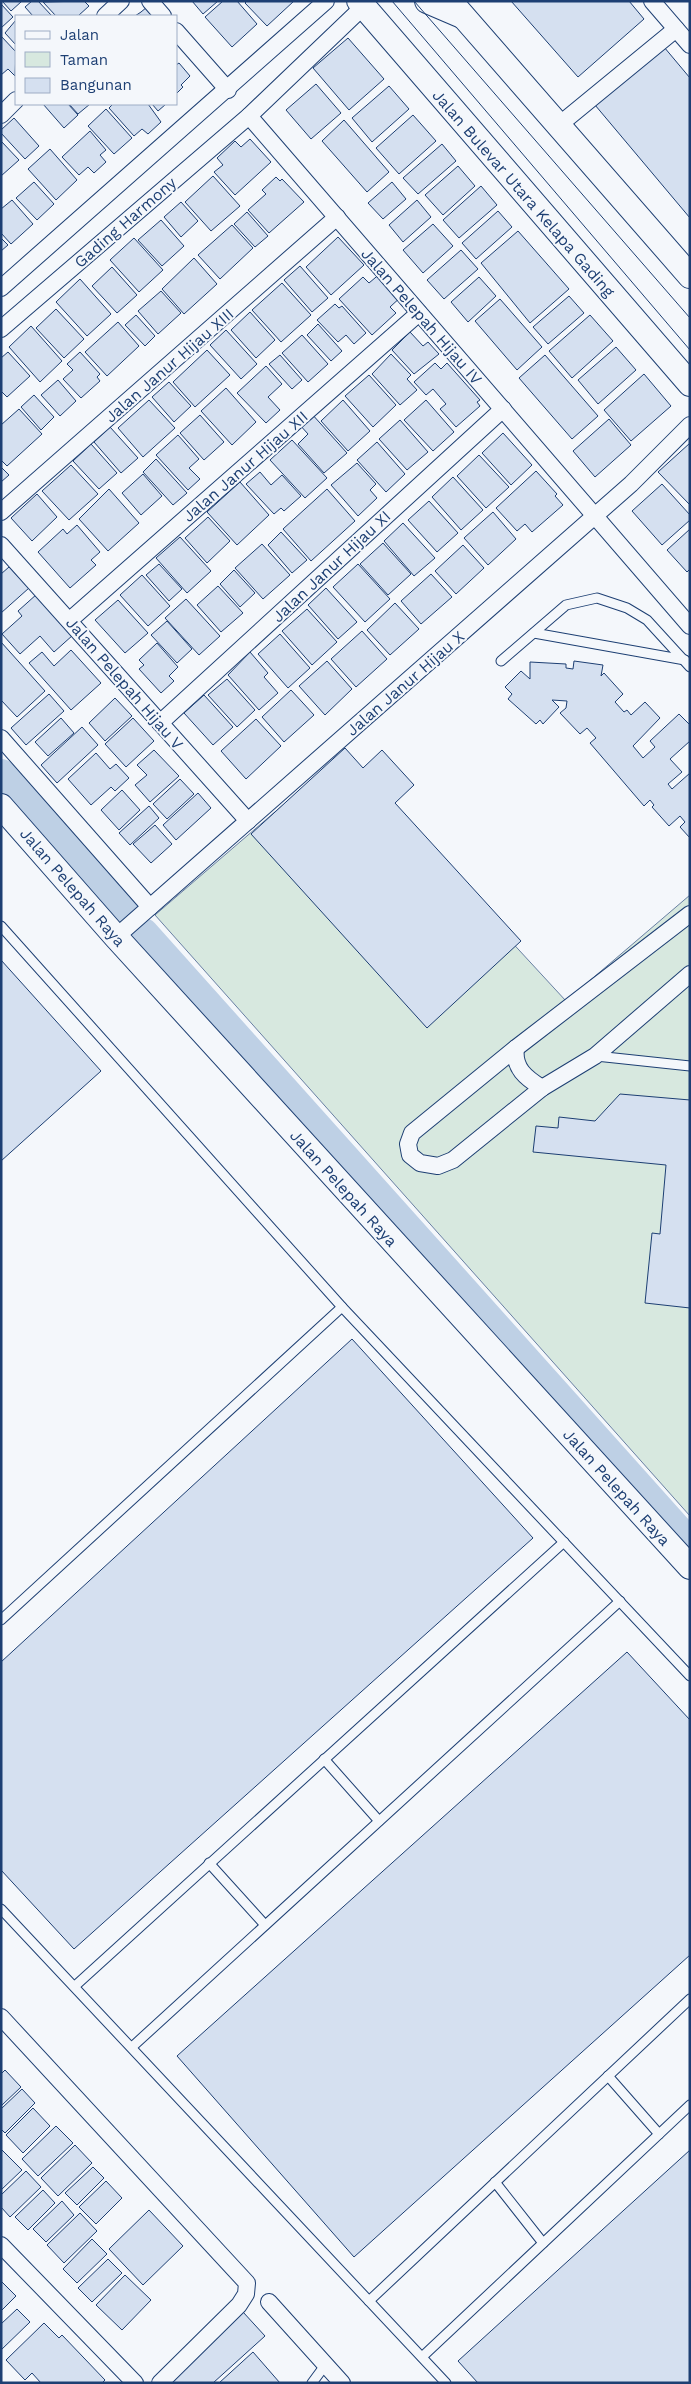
<svg xmlns="http://www.w3.org/2000/svg" width="691" height="2384" font-family="'Work Sans',sans-serif">
  <style>
    .green { fill: #d7e8df; stroke: #687fa3 }
    .lines { fill: none; stroke-linecap: round; stroke-linejoin: round }
    .river { stroke: #bed0e5; stroke-width: 32 }
    .building { fill: #d5e0f0; stroke: #1d3f73 }
    .lane-casing { stroke: #1d3f73; stroke-width: 11 }
    .street-casing { stroke: #1d3f73; stroke-width: 18 }
    .secondary-casing { stroke: #1d3f73; stroke-width: 26 }
    .lane { stroke: #f4f7fb; stroke-width: 9 }
    .street { stroke: #f4f7fb; stroke-width: 16 }
    .secondary { stroke: #f4f7fb; stroke-width: 24 }
    .tram { stroke: #1d3f73; stroke-width: 1 }
    .labels { text-anchor: middle; stroke-width: 4; stroke-linejoin: round; paint-order: stroke }
    .street-label { font-size: 16px; fill: #1d3f73; stroke: #f4f7fb }
  </style>
  <rect width="100%" height="100%" fill="#f4f7fb"/>
  <!-- green -->
  <polygon class="green" points="340,756 566,1001 690,895 690,1516 155,915"/>
  <g class="lines">
    <!-- river -->
    <g class="river">
      <polyline points="1,775 123,912"/>
      <polyline points="143,934 690,1545"/>
    </g>
  </g>
  <!-- building -->
  <g class="building">
    <polygon points="2,1 22,1 11,11"/>
    <polygon points="32,1 38,1 52,16 33,16 25,7"/>
    <polygon points="84,1 89,6 78,16 56,16 43,2"/>
    <polygon points="192,1 218,1 203,14"/>
    <polygon points="223,1 237,1 257,24 232,47 205,17"/>
    <polygon points="247,1 294,1 267,26 245,3"/>
    <polygon points="511,1 629,1 644,19 578,77"/>
    <polygon points="1,4 13,17 1,28"/>
    <polygon points="147,7 155,16 135,16 141,12"/>
    <polygon points="16,20 16,45 5,33"/>
    <polygon points="1,36 16,52 15,76 8,69 1,75"/>
    <polygon points="348,38 384,79 349,110 313,68"/>
    <polygon points="664,47 690,78 690,218 595,105"/>
    <polygon points="179,63 190,76 181,85 183,87 176,94 176,65"/>
    <polygon points="316,84 341,113 311,139 286,110"/>
    <polygon points="389,86 409,109 372,142 352,118"/>
    <polygon points="43,104 68,104 78,115 64,128"/>
    <polygon points="69,104 90,104 78,114"/>
    <polygon points="113,104 148,104 161,122 148,134 142,129 134,136 109,108"/>
    <polygon points="152,104 166,104 158,111"/>
    <polygon points="106,109 132,138 114,154 88,126"/>
    <polygon points="413,115 436,141 399,174 376,148"/>
    <polygon points="14,118 39,146 25,159 1,133 1,130"/>
    <polygon points="344,120 389,172 367,192 322,141"/>
    <polygon points="90,131 106,150 100,155 106,162 94,173 88,167 79,175 62,157"/>
    <polygon points="250,139 271,162 235,195 214,172 223,165 217,158 235,141 241,147"/>
    <polygon points="1,141 19,160 1,176"/>
    <polygon points="442,144 456,161 418,194 403,178"/>
    <polygon points="50,149 77,180 56,200 28,169"/>
    <polygon points="458,166 475,186 443,215 425,195"/>
    <polygon points="213,176 240,206 211,231 185,202"/>
    <polygon points="276,177 280,181 282,179 304,202 269,233 248,210 266,194 262,190"/>
    <polygon points="34,182 54,204 37,220 16,198"/>
    <polygon points="392,182 406,199 383,219 368,203"/>
    <polygon points="481,186 497,205 459,238 443,220"/>
    <polygon points="12,200 33,224 11,244 1,233 1,209"/>
    <polygon points="417,200 431,217 403,242 389,225"/>
    <polygon points="181,202 198,221 181,237 164,217"/>
    <polygon points="498,211 512,227 476,259 462,243"/>
    <polygon points="247,212 268,236 255,247 234,224"/>
    <polygon points="161,220 184,246 162,266 138,240"/>
    <polygon points="433,224 453,246 423,273 403,250"/>
    <polygon points="232,225 253,248 220,279 198,255"/>
    <polygon points="518,231 569,289 530,323 481,263"/>
    <polygon points="338,237 364,265 331,295 306,267"/>
    <polygon points="1,238 8,245 1,251"/>
    <polygon points="134,238 163,270 139,292 110,260"/>
    <polygon points="461,250 478,269 444,299 427,280"/>
    <polygon points="194,258 217,284 184,314 162,289"/>
    <polygon points="300,266 328,298 312,312 284,280"/>
    <polygon points="112,267 137,295 117,313 92,286"/>
    <polygon points="382,272 403,295 390,307 396,313 372,335 339,299 363,277 369,283"/>
    <polygon points="479,277 496,296 468,322 451,302"/>
    <polygon points="80,279 111,314 87,336 56,302"/>
    <polygon points="282,283 311,315 281,342 252,310"/>
    <polygon points="161,291 181,313 158,334 138,311"/>
    <polygon points="569,296 584,313 548,344 533,327"/>
    <polygon points="500,299 542,347 517,370 475,321"/>
    <polygon points="335,304 339,308 342,306 366,333 354,344 346,335 338,342 317,320"/>
    <polygon points="56,309 84,339 64,358 36,328"/>
    <polygon points="250,312 275,340 256,358 231,330"/>
    <polygon points="136,315 155,336 145,346 125,325"/>
    <polygon points="590,315 613,341 572,378 549,351"/>
    <polygon points="118,322 139,346 107,376 85,352"/>
    <polygon points="318,324 342,351 331,361 307,335"/>
    <polygon points="31,326 62,361 40,382 9,347"/>
    <polygon points="226,330 257,364 241,379 210,345"/>
    <polygon points="410,332 423,346 428,342 439,354 414,374 392,350"/>
    <polygon points="302,335 328,364 308,382 282,353"/>
    <polygon points="616,347 636,370 598,404 578,380"/>
    <polygon points="207,350 230,375 195,407 173,382"/>
    <polygon points="8,352 30,376 7,397 1,391 1,358"/>
    <polygon points="80,352 100,374 97,377 100,381 81,398 63,379 73,370 67,364"/>
    <polygon points="391,354 411,375 407,379 417,390 400,405 372,374"/>
    <polygon points="280,355 302,380 292,389 269,364"/>
    <polygon points="545,355 598,416 572,439 519,378"/>
    <polygon points="435,363 441,369 447,363 480,400 477,402 480,406 456,427 440,409 446,404 433,389 426,395 414,382"/>
    <polygon points="266,366 282,384 268,397 280,410 266,423 237,393"/>
    <polygon points="644,374 671,406 631,441 604,410"/>
    <polygon points="369,375 396,405 373,427 345,396"/>
    <polygon points="58,380 76,401 60,416 41,395"/>
    <polygon points="169,382 191,406 174,422 152,397"/>
    <polygon points="226,388 256,422 232,445 201,411"/>
    <polygon points="34,395 54,417 41,430 21,407"/>
    <polygon points="149,400 175,428 143,457 118,428"/>
    <polygon points="343,400 370,431 348,451 321,421"/>
    <polygon points="426,400 454,432 433,451 404,420"/>
    <polygon points="19,409 42,434 7,466 1,460 1,425"/>
    <polygon points="311,413 347,453 324,473 298,444 308,434 299,424"/>
    <polygon points="200,415 224,442 204,460 180,433"/>
    <polygon points="609,419 631,445 595,477 573,451"/>
    <polygon points="400,420 428,452 407,470 379,439"/>
    <polygon points="110,427 138,458 121,473 94,442"/>
    <polygon points="503,433 532,465 511,485 482,453"/>
    <polygon points="178,435 199,459 189,468 200,479 188,490 156,455"/>
    <polygon points="292,440 327,478 305,498 270,460"/>
    <polygon points="377,442 405,474 386,492 357,460"/>
    <polygon points="690,443 690,505 658,472"/>
    <polygon points="91,444 117,473 99,489 73,461"/>
    <polygon points="479,455 509,487 486,508 457,476"/>
    <polygon points="156,459 187,493 173,505 143,472"/>
    <polygon points="357,463 376,484 370,490 377,498 358,516 331,485"/>
    <polygon points="71,465 98,494 69,520 42,491"/>
    <polygon points="1,467 9,475 1,482"/>
    <polygon points="536,471 557,494 555,496 563,505 532,532 525,524 517,531 496,508"/>
    <polygon points="260,472 271,485 282,475 301,496 284,511 281,508 274,514 246,484"/>
    <polygon points="143,474 162,496 141,515 122,493"/>
    <polygon points="453,477 483,510 461,530 432,497"/>
    <polygon points="240,482 269,515 237,545 207,512"/>
    <polygon points="662,484 690,515 690,520 662,545 632,511"/>
    <polygon points="109,489 139,523 108,551 79,519"/>
    <polygon points="327,489 355,521 311,561 283,529"/>
    <polygon points="37,494 57,517 32,541 11,518"/>
    <polygon points="429,501 458,533 437,552 408,520"/>
    <polygon points="493,512 516,539 488,565 464,538"/>
    <polygon points="208,517 230,541 207,563 185,538"/>
    <polygon points="403,523 435,558 414,576 384,541"/>
    <polygon points="77,525 100,552 91,560 96,565 70,588 38,552 63,529 67,534"/>
    <polygon points="690,529 690,569 687,572 667,550"/>
    <polygon points="281,532 307,560 292,573 268,545"/>
    <polygon points="180,537 211,571 187,593 156,558"/>
    <polygon points="383,543 411,574 388,595 360,564"/>
    <polygon points="262,544 290,575 263,599 235,568"/>
    <polygon points="463,545 484,568 456,594 435,571"/>
    <polygon points="159,564 182,589 169,601 146,575"/>
    <polygon points="358,564 390,599 365,622 333,587"/>
    <polygon points="9,567 29,588 1,613 1,574"/>
    <polygon points="234,570 255,593 240,607 220,584"/>
    <polygon points="431,574 452,597 421,624 401,601"/>
    <polygon points="142,575 170,606 148,626 120,595"/>
    <polygon points="218,586 243,613 221,632 197,605"/>
    <polygon points="326,588 357,622 338,639 308,605"/>
    <polygon points="37,594 73,635 54,652 40,636 20,654 2,634 22,616 18,611"/>
    <polygon points="186,599 220,636 199,655 165,618"/>
    <polygon points="118,600 148,633 125,653 95,620"/>
    <polygon points="395,603 419,629 390,655 367,630"/>
    <polygon points="307,609 337,642 312,665 282,631"/>
    <polygon points="167,621 192,649 177,663 151,635"/>
    <polygon points="362,631 387,659 356,687 331,659"/>
    <polygon points="280,634 310,668 288,688 258,654"/>
    <polygon points="1,642 45,691 17,717 1,700"/>
    <polygon points="157,643 178,667 169,676 174,681 161,693 139,669 144,665 139,660"/>
    <polygon points="71,650 101,683 71,710 29,663 42,652 54,666"/>
    <polygon points="250,652 268,673 264,677 278,693 259,710 228,675"/>
    <polygon points="327,661 352,689 325,715 299,686"/>
    <polygon points="574,661 603,665 601,676 604,673 623,694 615,702 624,712 627,710 631,715 645,702 660,718 633,746 643,758 655,747 650,741 679,714 690,725 690,741 670,759 682,772 668,784 672,789 690,773 690,838 680,827 685,822 680,816 669,826 652,807 654,805 650,800 644,806 590,743 596,738 587,728 580,734 560,713 566,708 567,701 552,700 559,707 543,724 540,720 536,724 508,699 512,694 505,687 521,671 530,679 530,662 566,664 566,668 573,669"/>
    <polygon points="227,679 255,710 237,727 208,695"/>
    <polygon points="291,690 314,715 284,742 262,717"/>
    <polygon points="49,694 64,711 26,745 11,728"/>
    <polygon points="204,695 233,727 213,745 184,713"/>
    <polygon points="115,698 132,716 105,741 89,723"/>
    <polygon points="61,718 74,733 48,756 35,742"/>
    <polygon points="133,718 154,741 126,767 105,744"/>
    <polygon points="256,719 281,746 246,779 221,751"/>
    <polygon points="82,727 98,745 57,783 41,765"/>
    <polygon points="345,748 363,768 382,750 414,785 395,803 521,941 427,1028 251,834"/>
    <polygon points="154,750 179,776 150,802 135,785 147,775 137,765"/>
    <polygon points="96,753 110,769 116,764 129,778 115,791 111,787 91,805 68,779"/>
    <polygon points="180,779 194,794 167,819 153,804"/>
    <polygon points="122,790 140,810 119,830 101,810"/>
    <polygon points="198,793 211,808 176,840 163,825"/>
    <polygon points="149,806 159,818 130,845 119,833"/>
    <polygon points="155,825 172,844 151,863 133,844"/>
    <polygon points="1,960 101,1071 1,1161"/>
    <polygon points="620,1094 690,1100 690,1308 645,1303 652,1233 660,1234 666,1165 533,1152 536,1126 558,1128 559,1117 595,1121"/>
    <polygon points="352,1339 533,1538 74,1949 1,1870 1,1662"/>
    <polygon points="627,1652 690,1720 690,1955 354,2257 177,2056"/>
    <polygon points="5,2070 21,2087 1,2106 1,2074"/>
    <polygon points="22,2089 35,2103 5,2133 1,2129 1,2109"/>
    <polygon points="33,2108 50,2126 23,2153 6,2135"/>
    <polygon points="56,2126 73,2143 38,2176 22,2159"/>
    <polygon points="75,2145 92,2163 58,2196 41,2178"/>
    <polygon points="1,2149 22,2170 1,2190"/>
    <polygon points="690,2150 690,2383 478,2383 458,2361"/>
    <polygon points="93,2167 104,2178 77,2205 65,2193"/>
    <polygon points="26,2171 41,2187 10,2217 1,2207 1,2195"/>
    <polygon points="106,2181 122,2198 96,2224 79,2207"/>
    <polygon points="43,2190 55,2203 28,2230 15,2217"/>
    <polygon points="62,2201 74,2215 46,2242 33,2229"/>
    <polygon points="149,2210 183,2246 143,2285 109,2249"/>
    <polygon points="80,2213 97,2231 64,2263 47,2245"/>
    <polygon points="92,2239 107,2254 77,2283 63,2269"/>
    <polygon points="108,2259 122,2273 92,2302 78,2288"/>
    <polygon points="125,2275 151,2300 122,2330 96,2305"/>
    <polygon points="1,2281 16,2296 1,2311"/>
    <polygon points="17,2309 30,2322 1,2350 1,2324"/>
    <polygon points="243,2312 265,2336 213,2383 165,2383"/>
    <polygon points="44,2323 59,2338 62,2335 105,2380 102,2383 41,2383 32,2373 25,2380 6,2360"/>
    <polygon points="253,2352 280,2383 219,2383"/>
  </g>
  <g class="lines">
    <defs>
      <g id="lane">
        <polyline points="534,633 685,660"/>
        <polyline points="501,661 566,605 597,598 627,608 647,620 690,667"/>
        <polyline points="1,926 342,1307 690,1676"/>
        <polyline points="596,1056 690,1066"/>
        <polyline points="1,1620 342,1307"/>
        <polyline points="324,1759 379,1821"/>
        <polyline points="209,1863 265,1925"/>
        <polyline points="1,1909 446,2383"/>
        <polyline points="75,1986 564,1542"/>
        <polyline points="132,2047 620,1601"/>
        <polyline points="608,2076 659,2134"/>
        <polyline points="495,2182 543,2243"/>
        <polyline points="369,2301 690,1999"/>
        <polyline points="422,2357 690,2105"/>
        <polyline points="312,2383 326,2364"/>
      </g>
      <g id="street">
        <polyline points="150,1 163,16"/>
        <polyline points="652,1 690,45"/>
        <polyline points="105,16 121,1"/>
        <polyline points="176,31 228,90"/>
        <polyline points="1,115 16,100"/>
        <polyline points="249,116 690,626"/>
        <polyline points="559,125 676,29"/>
        <polyline points="1,288 326,1"/>
        <polyline points="1,329 249,116 363,7"/>
        <polyline points="1,512 337,217"/>
        <polyline points="1,545 248,821"/>
        <polyline points="70,620 419,313"/>
        <polyline points="160,723 503,409"/>
        <polyline points="1,738 150,907"/>
        <polyline points="690,914 516,1048 412,1133 408,1144 410,1155 420,1163 438,1166 453,1160 542,1088 595,1056 690,974"/>
        <polyline points="116,937 631,484 690,425"/>
        <path d="M 516,1048 C 513,1068 526,1078 542,1088"/>
        <polyline points="1,2017 247,2283 246,2294 239,2305 160,2383"/>
        <polyline points="1,2245 135,2383"/>
        <polyline points="269,2302 342,2383"/>
      </g>
      <g id="secondary">
        <polyline points="359,1 690,384"/>
        <polyline points="427,1 462,16"/>
        <polyline points="450,1 690,276"/>
        <polyline points="1,806 116,937 690,1567"/>
      </g>
    </defs>
    <!-- lane casing -->
    <use href="#lane" class="lane-casing"/>
    <!-- street casing -->
    <use href="#street" class="street-casing"/>
    <!-- secondary casing -->
    <use href="#secondary" class="secondary-casing"/>
    <!-- lane -->
    <use href="#lane" class="lane"/>
    <!-- street -->
    <use href="#street" class="street"/>
    <!-- secondary -->
    <use href="#secondary" class="secondary"/>
    <!-- tram -->
    <g class="tram">
      <polyline points="392,1 690,350"/>
      <polyline points="414,1 690,318"/>
    </g>
  </g>
  <g class="labels">
    <!-- street labels -->
    <g class="street-label">
      <text transform="translate(524 193) rotate(49)" y="6">Jalan Bulevar Utara Kelapa Gading</text>
      <text transform="translate(125 222) rotate(-41)" y="6">Gading Harmony</text>
      <text transform="translate(422 316) rotate(49)" y="6">Jalan Pelepah Hijau IV</text>
      <text transform="translate(169 365) rotate(-41)" y="6">Jalan Janur Hijau XIII</text>
      <text transform="translate(245 466) rotate(-41)" y="6">Jalan Janur Hijau XII</text>
      <text transform="translate(331 566) rotate(-43)" y="6">Jalan Janur Hijau XI</text>
      <text transform="translate(125 683) rotate(49)" y="6">Jalan Pelepah Hijau V</text>
      <text transform="translate(405 683) rotate(-41)" y="6">Jalan Janur Hijau X</text>
      <text transform="translate(73 887) rotate(49)" y="6">Jalan Pelepah Raya</text>
      <text transform="translate(344 1188) rotate(48)" y="6">Jalan Pelepah Raya</text>
      <text transform="translate(617 1487) rotate(48)" y="6">Jalan Pelepah Raya</text>
    </g>
  </g>
  <!-- border -->
  <rect width="691" height="2384" fill="none" stroke="#1d3f73" stroke-width="5"/>
  <!-- legend -->
  <rect x="15" y="15" width="162" height="90" fill="#f4f7fb" stroke="#9eadc5"/>
  <rect x="25" y="31" width="25" height="8" fill="#f4f7fb" stroke="#9eadc5"/>
  <text x="60" y="40" font-size="15" fill="#1d3f73">Jalan</text>
  <rect x="25" y="52" width="25" height="15" fill="#d7e8df" stroke="#9eadc5"/>
  <text x="60" y="65" font-size="15" fill="#1d3f73">Taman</text>
  <rect x="25" y="78" width="25" height="15" fill="#d5e0f0" stroke="#9eadc5"/>
  <text x="60" y="90" font-size="15" fill="#1d3f73">Bangunan</text>
</svg>
